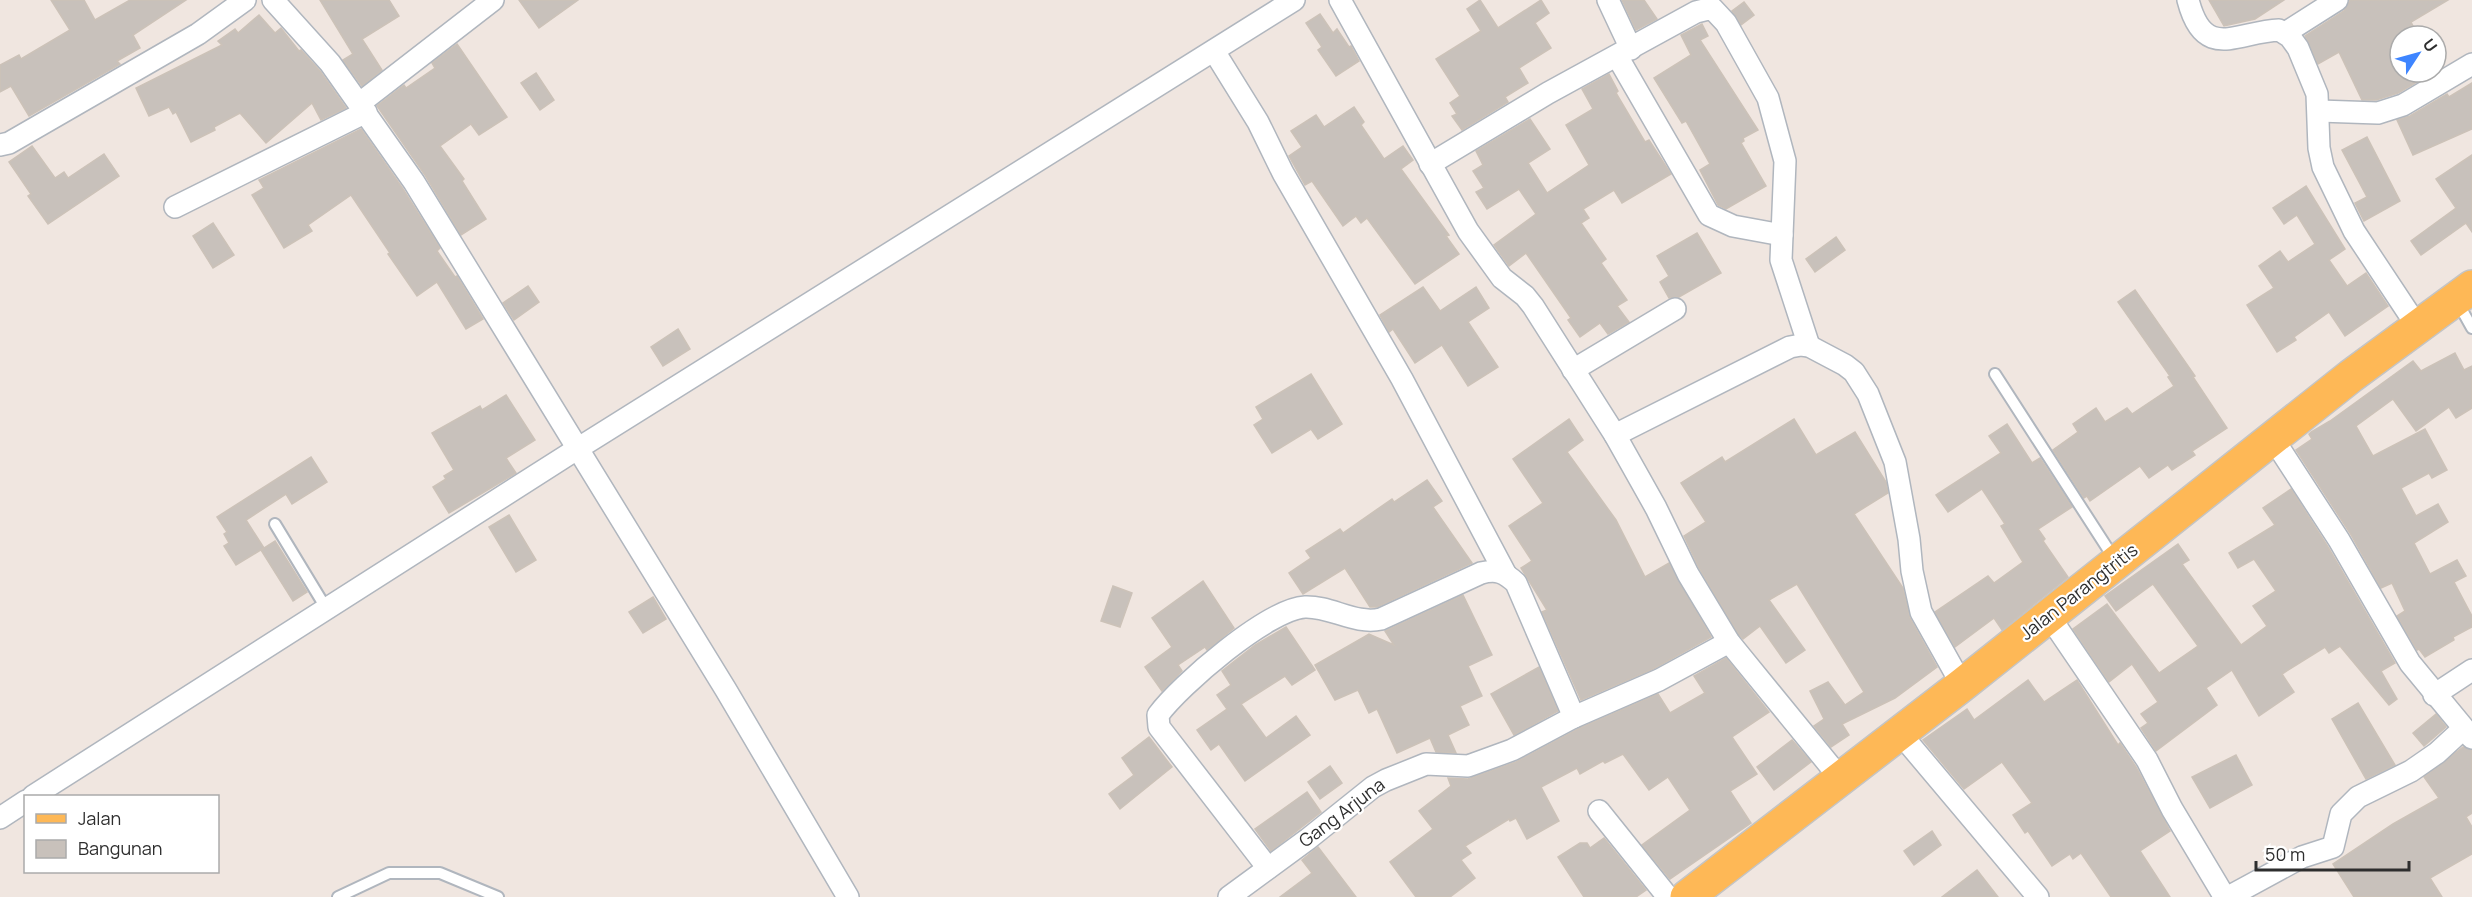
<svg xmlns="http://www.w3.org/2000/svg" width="2472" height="897" font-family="Manrope,sans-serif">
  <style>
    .building { fill: #c8c1bb; stroke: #ccc2b8; stroke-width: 1.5 }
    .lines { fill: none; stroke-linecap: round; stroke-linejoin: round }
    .service-casing { stroke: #b0b6be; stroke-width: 14 }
    .minor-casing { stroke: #b0b6be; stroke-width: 24 }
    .primary-casing { stroke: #c4c4c4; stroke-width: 36 }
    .service { stroke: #fff; stroke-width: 10 }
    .minor { stroke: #fff; stroke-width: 21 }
    .primary { stroke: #feb856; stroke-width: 33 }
    .labels { text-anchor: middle; stroke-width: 4.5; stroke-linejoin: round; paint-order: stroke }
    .street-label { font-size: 18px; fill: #2e2e2e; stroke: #fff }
  </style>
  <rect width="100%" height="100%" fill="#f0e6e0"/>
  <!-- building -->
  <g class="building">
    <polygon points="51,0 84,0 95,20 130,0 186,0 133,35 140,48 117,61 120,64 29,116 11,86 0,92 0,65 19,55 21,59 70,30"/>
    <polygon points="320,0 389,0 399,16 362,39 382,70 362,86 343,60 353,54"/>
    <polygon points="519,0 578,0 539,28"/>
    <polygon points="1480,0 1498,28 1541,0 1549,13 1535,23 1551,48 1519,68 1528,83 1505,97 1508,102 1462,130 1452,116 1457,114 1450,103 1460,96 1436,59 1481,31 1467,9"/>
    <polygon points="1622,0 1644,0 1657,19 1636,30"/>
    <polygon points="2209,0 2284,0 2255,19 2224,26"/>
    <polygon points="2350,0 2448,0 2411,22 2418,36 2400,36 2400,72 2434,72 2398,93 2376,100 2362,100 2339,52 2318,64 2305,36 2344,11"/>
    <polygon points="1744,2 1754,15 1741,25 1732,11"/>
    <polygon points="1320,14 1333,33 1337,29 1349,47 1351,46 1359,61 1336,76 1318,50 1322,47 1306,23"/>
    <polygon points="259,15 275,33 281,28 299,51 301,50 320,71 346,108 321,120 312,103 266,143 240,113 214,127 215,130 191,142 176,112 173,114 169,107 149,116 136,88 222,45 218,41 235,29 238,33"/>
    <polygon points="1702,24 1708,36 1700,40 1758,130 1743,138 1744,141 1741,143 1766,186 1726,209 1718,205 1700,170 1710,164 1686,121 1682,123 1654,78 1691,55 1681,35"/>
    <polygon points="457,44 507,117 479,135 471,124 440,146 464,179 462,181 486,219 461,235 425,175 377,106 404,85 406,88 435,68 432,63"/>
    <polygon points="536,73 554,100 540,110 521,83"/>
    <polygon points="1609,74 1618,91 1616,93 1645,142 1649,140 1671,174 1622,203 1614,190 1583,209 1589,218 1581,223 1606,259 1601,263 1627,300 1617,306 1629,322 1608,334 1600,323 1580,337 1568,320 1571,318 1526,253 1509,266 1494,245 1536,214 1519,189 1487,209 1476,192 1484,188 1473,171 1483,165 1476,151 1530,119 1550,149 1528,163 1547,193 1589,165 1566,125 1593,109 1582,89"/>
    <polygon points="2472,83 2472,129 2413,155 2397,120 2410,116 2447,94 2449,97"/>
    <polygon points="1354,107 1364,122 1361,125 1384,159 1403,146 1413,160 1401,169 1449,235 1446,236 1459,254 1415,284 1367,218 1361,223 1356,216 1343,226 1312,181 1305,185 1289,156 1302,147 1291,131 1316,115 1324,127"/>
    <polygon points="361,129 403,189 440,248 437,251 455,277 457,276 483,319 466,329 437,282 417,296 388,254 390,253 351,195 308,225 312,231 284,248 252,195 264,188 259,180"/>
    <polygon points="2367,137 2400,201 2364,221 2355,203 2367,197 2342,150"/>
    <polygon points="32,146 55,178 64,172 68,178 104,154 119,176 48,224 28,196 31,194 9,162"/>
    <polygon points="2472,155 2472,232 2466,223 2421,255 2411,241 2456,208 2436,179"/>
    <polygon points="2306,186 2345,249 2329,260 2347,286 2366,273 2388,306 2345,336 2329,312 2294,337 2296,340 2277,352 2247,305 2274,288 2259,266 2280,251 2288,262 2315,244 2297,215 2284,224 2273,208"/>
    <polygon points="213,223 234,255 213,268 193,236"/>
    <polygon points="1697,233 1721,273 1679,297 1669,298 1660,282 1669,276 1657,256"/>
    <polygon points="1836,237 1845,250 1815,272 1806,259"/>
    <polygon points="528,286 539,302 514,320 503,303"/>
    <polygon points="1423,287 1440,311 1476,287 1489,308 1468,322 1498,367 1468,386 1442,345 1415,363 1393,329 1389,332 1380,315"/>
    <polygon points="2135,290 2195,376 2193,377 2227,428 2192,451 2195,455 2172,470 2168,465 2149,478 2140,466 2090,501 2087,496 2084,498 2053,450 2078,432 2073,424 2096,408 2105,422 2127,408 2132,414 2174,386 2168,377 2170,376 2118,302"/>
    <polygon points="678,329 690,349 663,366 651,347"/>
    <polygon points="2455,353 2464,370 2472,366 2472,408 2456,418 2449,407 2416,431 2393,399 2356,426 2373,456 2425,429 2447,470 2432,478 2429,473 2401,488 2416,516 2438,504 2448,522 2414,543 2430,574 2457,560 2466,576 2454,582 2472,616 2472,627 2453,637 2454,640 2425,657 2419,649 2417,650 2397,616 2405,611 2392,583 2381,588 2350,533 2296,450 2312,439 2309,434 2311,432 2330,421 2413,361 2421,371"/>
    <polygon points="1311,374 1342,424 1318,439 1311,429 1272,453 1254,425 1263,419 1256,407"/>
    <polygon points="506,395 535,440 506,458 516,473 449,513 433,487 446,479 444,476 454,470 432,433 480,406 482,410"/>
    <polygon points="1569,419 1583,440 1567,452 1616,520 1645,577 1669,563 1711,637 1653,669 1581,700 1542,612 1547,610 1521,568 1532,561 1509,526 1543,503 1513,459"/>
    <polygon points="1794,419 1816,455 1855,432 1886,482 1888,493 1854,514 1903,588 1910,618 1937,667 1895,698 1842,724 1849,735 1831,747 1814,726 1824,719 1810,691 1828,682 1845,705 1864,692 1797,584 1769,600 1805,650 1786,663 1760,626 1743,639 1739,635 1699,568 1684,536 1706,522 1681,483 1722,457 1725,462"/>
    <polygon points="2007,424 2032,463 2040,458 2072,507 2038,529 2045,539 2043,541 2068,577 2002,630 1994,618 1955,647 1935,612 1988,576 1994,583 2023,562 2001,526 2005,524 1982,489 1948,512 1936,495 2001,453 1989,436"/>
    <polygon points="311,457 327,482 292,504 286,494 246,520 264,548 236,565 224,546 229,543 224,534 227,532 217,517"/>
    <polygon points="1427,480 1442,501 1433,507 1472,563 1377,607 1370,607 1345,568 1303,594 1289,573 1311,558 1306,551 1340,529 1343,533 1392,499 1394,502"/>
    <polygon points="2291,489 2328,547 2395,663 2381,671 2397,699 2389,705 2340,646 2329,653 2325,647 2282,674 2294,692 2259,716 2232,670 2206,688 2217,705 2156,751 2141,728 2148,723 2141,714 2158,702 2132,664 2109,682 2073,629 2107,604 2159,673 2198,646 2153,584 2116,611 2105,596 2178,544 2189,560 2182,564 2241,645 2267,626 2253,606 2276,591 2254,559 2238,568 2229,553 2275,525 2263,508"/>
    <polygon points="509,515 536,560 516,572 489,527"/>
    <polygon points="275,541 307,592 293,601 261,550"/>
    <polygon points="1203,581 1234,628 1207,650 1205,647 1178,665 1182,671 1162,691 1145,667 1172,647 1152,618"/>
    <polygon points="1113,586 1132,593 1120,627 1101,621"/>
    <polygon points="1463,595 1492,655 1468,666 1482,696 1460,706 1469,725 1448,735 1456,753 1436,752 1430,738 1397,753 1377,709 1369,713 1358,690 1335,700 1315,665 1369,634 1394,645 1385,631"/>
    <polygon points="653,597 666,619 643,633 629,612"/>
    <polygon points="1286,627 1315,670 1292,685 1285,676 1241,704 1266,738 1296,716 1310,735 1245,781 1219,744 1211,750 1197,730 1227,709 1217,695 1231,685 1222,671 1255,645"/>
    <polygon points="1726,658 1769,712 1732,737 1757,774 1730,791 1751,823 1670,879 1642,845 1690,810 1668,777 1649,790 1623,754 1605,763 1603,761 1580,774 1577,768 1541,787 1559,821 1527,839 1516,818 1510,821 1509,819 1465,846 1471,853 1461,860 1475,878 1450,897 1416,897 1390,862 1433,829 1419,811 1451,786 1448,778 1468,779 1516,762 1580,728 1658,694 1670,713 1705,693 1694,676"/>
    <polygon points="1539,667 1558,711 1514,735 1491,694"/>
    <polygon points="2028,680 2044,702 2077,680 2118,745 2120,743 2136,767 2170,831 2140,851 2170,897 2111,897 2081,853 2073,859 2070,854 2052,866 2028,831 2025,833 2013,815 2032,803 2002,762 1964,789 1923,740 1967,709 1974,720"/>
    <polygon points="2358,703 2395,765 2366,779 2332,719"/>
    <polygon points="2436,714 2446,727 2424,746 2413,733"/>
    <polygon points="1149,737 1172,767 1120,809 1109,794 1134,775 1122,758"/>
    <polygon points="1792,740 1811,762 1774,790 1757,767"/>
    <polygon points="2463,747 2472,750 2472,813 2466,817 2472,827 2472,854 2430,878 2442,897 2354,897 2333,864 2393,824 2439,798 2424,777"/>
    <polygon points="2236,755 2252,785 2210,808 2192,777"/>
    <polygon points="1330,766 1342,783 1320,799 1308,782"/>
    <polygon points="1307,792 1321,812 1271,851 1255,829"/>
    <polygon points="1932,831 1941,845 1914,865 1904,851"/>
    <polygon points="1604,838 1646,890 1636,897 1584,897 1558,857 1580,843 1587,843 1590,848"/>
    <polygon points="1318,847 1356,897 1280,897 1312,873 1302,860"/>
    <polygon points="1977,870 1998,897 1942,897"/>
  </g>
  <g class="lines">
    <defs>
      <g id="service">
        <polyline points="2458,303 2472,328"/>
        <polyline points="1995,374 2115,560"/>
        <polyline points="275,524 326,608"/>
        <polyline points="338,897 389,873 440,873 498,897"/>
      </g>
      <g id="minor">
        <polyline points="273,0 330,63 414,182 726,690 848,897"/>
        <polyline points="1340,0 1468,231 1502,278 1525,296 1533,306 1615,435 1656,508 1688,574 1729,642 1840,778"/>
        <polyline points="1608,0 1631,49"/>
        <path d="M 2188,0 C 2204,62 2236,32 2279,30 L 2290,37 L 2298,48 L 2317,94 L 2319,148 L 2323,167 L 2354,231 L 2417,326"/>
        <polyline points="2285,33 2337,0"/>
        <polyline points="1214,51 1258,122 1283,173 1402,379 1505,573"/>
        <polyline points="1617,56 1709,215 1733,226 1782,235"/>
        <polyline points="360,103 493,0"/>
        <polyline points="2319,111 2378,113 2403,105 2472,64"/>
        <polyline points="0,145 9,143 198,34 245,0"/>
        <polyline points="1430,164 1548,93 1696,12 1712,8 1726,23 1768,98 1785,161 1781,260 1809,346"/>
        <polyline points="175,207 366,112"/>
        <polyline points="1573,370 1675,309"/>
        <polyline points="1615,435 1790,347 1801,345 1809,346 1845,365 1854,372 1868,394 1895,462 1909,539 1912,571 1921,612 1962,685"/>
        <polyline points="2272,437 2339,540 2410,663 2472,738"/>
        <polyline points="2049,616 2147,760 2172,809 2224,896 2232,895 2302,857 2333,847 2341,814 2358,797 2411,771 2437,753 2463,729"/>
        <polyline points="2434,695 2472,670"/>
        <polyline points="1899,732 2038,897"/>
        <polyline points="33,796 577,449 1294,0"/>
        <polyline points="1599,811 1668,897"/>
        <polyline points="0,818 26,801"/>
        <path d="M 1268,868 L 1159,727 L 1158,715 C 1180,685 1268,609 1305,607 C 1331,606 1355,625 1381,619 L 1481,573 C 1497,569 1504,572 1516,583 L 1574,717"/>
        <polyline points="1229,897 1308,839 1373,787 1386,780 1426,764 1468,766 1512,750 1574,717 1659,680 1729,642"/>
      </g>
      <polyline id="primary" points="1687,897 1962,685 2351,376 2472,287"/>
    </defs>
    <!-- service casing -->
    <use href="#service" class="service-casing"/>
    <!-- minor casing -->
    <use href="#minor" class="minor-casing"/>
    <!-- primary casing -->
    <use href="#primary" class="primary-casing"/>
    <!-- service -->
    <use href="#service" class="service"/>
    <!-- minor -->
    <use href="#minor" class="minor"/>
    <!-- primary -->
    <use href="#primary" class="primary"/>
  </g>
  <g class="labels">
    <!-- street labels -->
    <g class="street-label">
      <text transform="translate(2079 592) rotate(-38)" y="6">Jalan Parangtritis</text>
      <text transform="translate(1342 813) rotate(-37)" y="6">Gang Arjuna</text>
    </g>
  </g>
  <!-- legend -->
  <rect x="24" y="795" width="195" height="78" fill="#ffffff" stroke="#ababab" stroke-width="1.5"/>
  <rect x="36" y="814" width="30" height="9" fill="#feb856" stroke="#ababab" stroke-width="1.5"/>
  <text x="78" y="825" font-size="18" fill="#2e2e2e">Jalan</text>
  <rect x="36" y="840" width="30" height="18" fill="#c8c1bb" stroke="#ababab" stroke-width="1.5"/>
  <text x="78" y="855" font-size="18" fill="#2e2e2e">Bangunan</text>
  <!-- north arrow -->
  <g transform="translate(2418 54) rotate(54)"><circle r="28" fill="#ffffff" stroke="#ababab" stroke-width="1.5"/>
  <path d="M0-4.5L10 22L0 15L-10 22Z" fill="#3e85ff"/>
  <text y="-9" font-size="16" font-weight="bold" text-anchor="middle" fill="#2e2e2e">U</text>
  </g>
  <!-- scale -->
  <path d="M2256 861v9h153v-9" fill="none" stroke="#2e2e2e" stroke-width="3"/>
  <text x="2265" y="861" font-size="18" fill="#2e2e2e" stroke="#ffffff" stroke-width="4.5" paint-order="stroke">50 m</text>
</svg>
